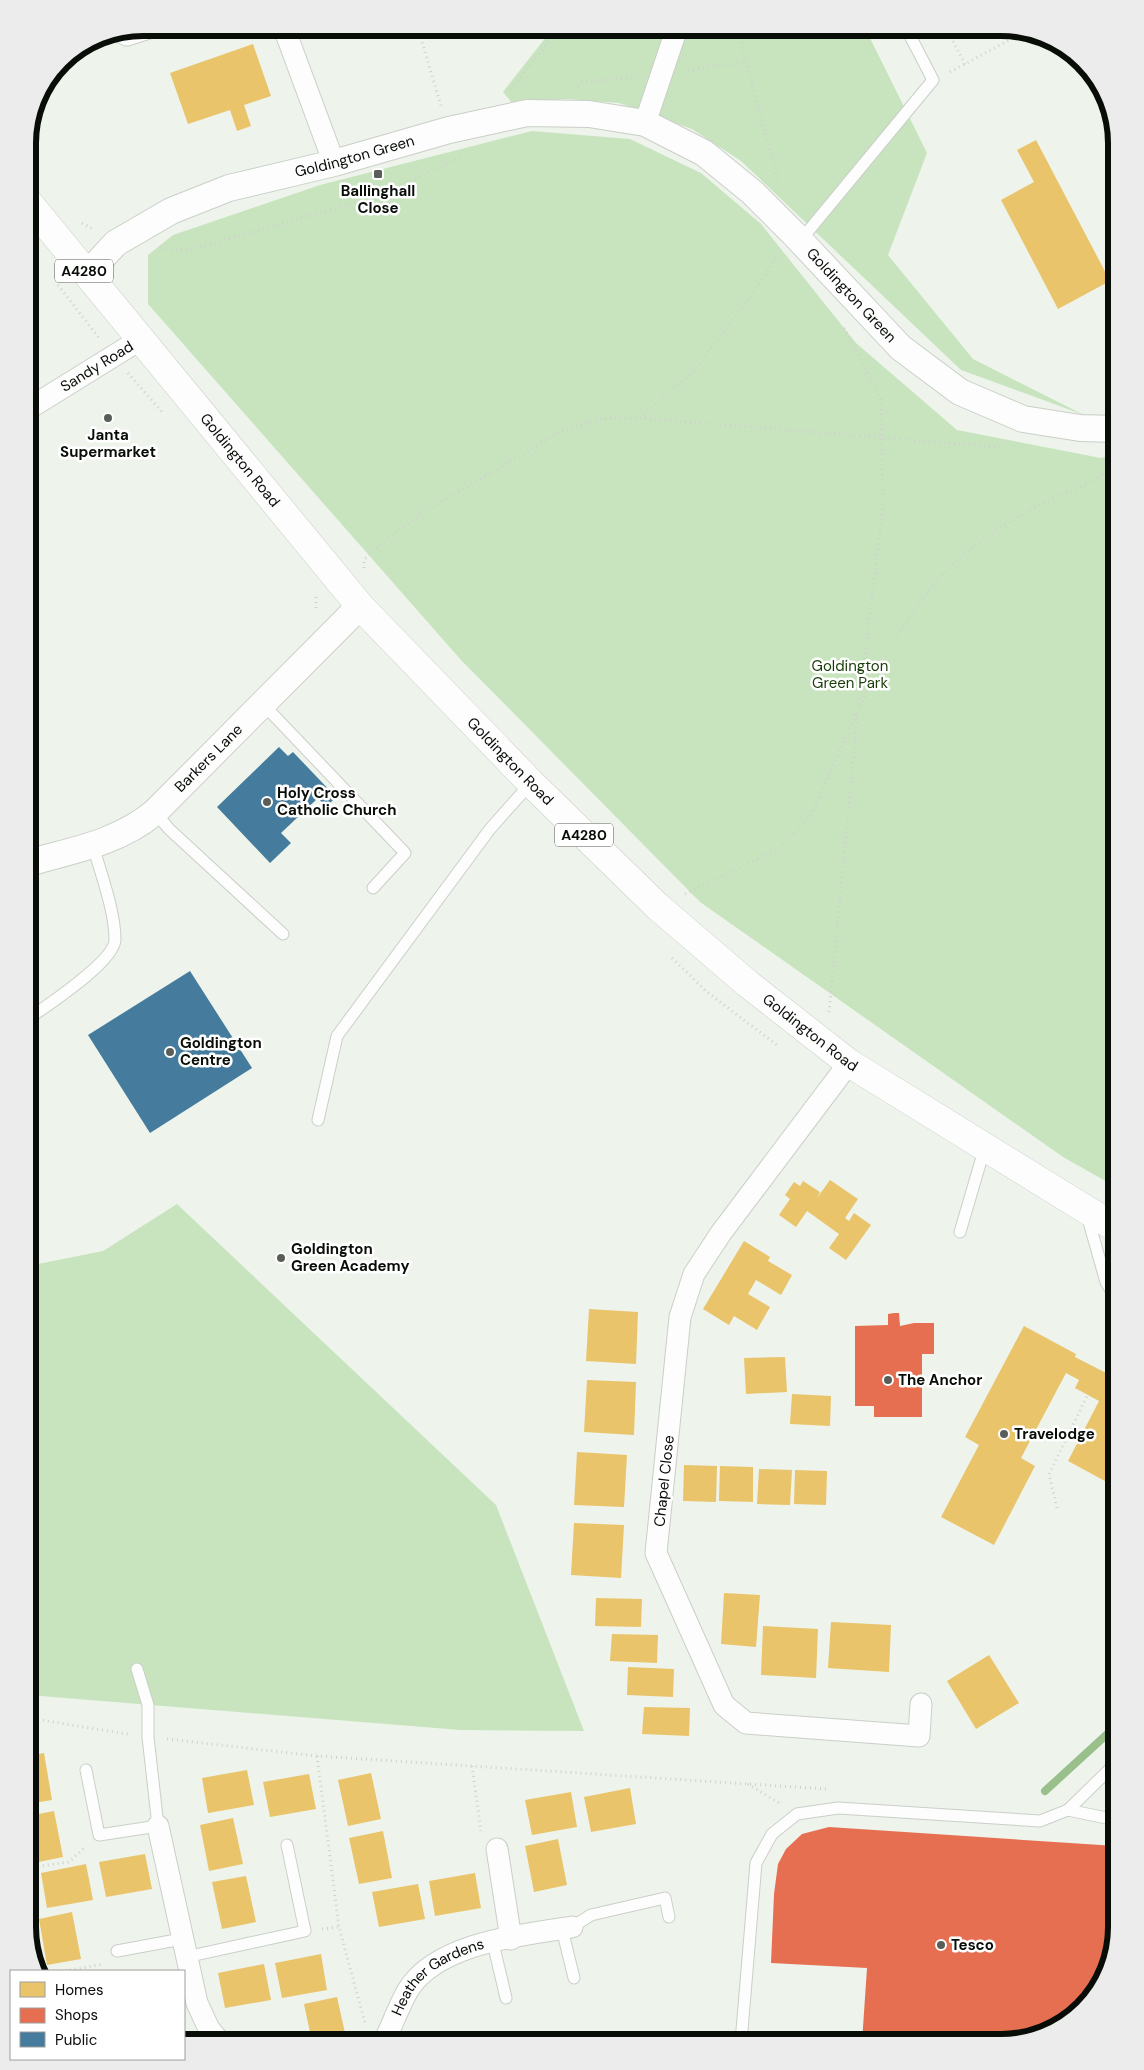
<svg xmlns="http://www.w3.org/2000/svg" width="1144" height="2070" font-family="'DM Sans',sans-serif">
  <style>
    .green { fill: #c8e4be }
    .homes { fill: #e9c46a }
    .shops { fill: #e76f51 }
    .public { fill: #457b9d }
    .lines { fill: none; stroke-linecap: round; stroke-linejoin: round }
    .stream { stroke: #99c08a; stroke-width: 8 }
    .service-casing { stroke: #cacfc8; stroke-width: 13 }
    .minor-casing { stroke: #cacfc8; stroke-width: 23 }
    .tertiary-casing { stroke: #cacfc8; stroke-width: 28 }
    .primary-casing { stroke: #cacfc8; stroke-width: 29 }
    .path { stroke: #cfd1cd; stroke-width: 3; stroke-dasharray: 1 4; stroke-linecap: butt }
    .service { stroke: #fcfdfc; stroke-width: 11 }
    .minor { stroke: #fcfdfc; stroke-width: 21 }
    .tertiary { stroke: #fcfdfc; stroke-width: 26 }
    .primary { stroke: #fcfdfc; stroke-width: 28 }
    .poi-dot { fill: #595e58; stroke: #fff; stroke-width: 2 }
    .labels { text-anchor: middle; stroke-width: 5; stroke-linejoin: round; paint-order: stroke }
    .shield { fill: #fff; stroke: #535652; stroke-width: 1 }
    .shield-label { font-size: 14px; font-weight: bold; fill: #090d08 }
    .street-label { font-size: 15px; fill: #090d08; stroke: #fff }
    .poi-label { font-size: 15px; font-weight: bold; fill: #090d08; stroke: #fff; text-anchor: start }
    .park-label { font-size: 15px; fill: #183c07; stroke: #fff }
    .rim { fill: none; stroke: #090d08; stroke-width: 6 }
  </style>
  <rect width="100%" height="100%" fill="#eef4ec"/>
  <!-- green -->
  <g class="green">
    <polygon points="553,28 865,28 927,153 888,255 973,359 1084,415 961,370 741,161 692,129 619,103 567,99 512,103 503,92"/>
    <polygon points="532,131 630,139 701,173 761,224 856,343 957,430 1101,458 1116,453 1116,1187 1063,1157 700,902 461,660 148,304 148,255 173,235 320,185"/>
    <polygon points="177,1204 496,1505 584,1731 460,1730 28,1695 28,1266 103,1251"/>
  </g>
  <!-- homes -->
  <g class="homes">
    <polygon points="959,28 987,28 965,39"/>
    <polygon points="253,44 271,96 244,105 251,126 237,131 230,110 188,124 170,73"/>
    <polygon points="1036,140 1110,281 1058,309 1001,200 1034,182 1017,150"/>
    <polygon points="830,1180 858,1199 845,1218 849,1221 854,1213 871,1225 846,1260 829,1248 839,1234 807,1211 796,1227 779,1215 790,1199 785,1195 794,1182 800,1186 803,1181 820,1192 817,1198"/>
    <polygon points="744,1241 770,1257 768,1261 792,1275 781,1295 756,1280 748,1294 770,1307 757,1330 734,1316 729,1325 703,1309"/>
    <polygon points="589,1309 638,1312 636,1364 586,1361"/>
    <polygon points="1024,1326 1076,1354 1075,1357 1114,1377 1116,1372 1116,1487 1068,1461 1099,1401 1075,1388 1079,1380 1066,1373 1021,1458 1035,1466 994,1545 941,1517 979,1445 965,1437"/>
    <polygon points="785,1357 787,1392 746,1394 744,1358"/>
    <polygon points="587,1380 636,1382 634,1435 584,1432"/>
    <polygon points="792,1394 831,1396 830,1426 790,1424"/>
    <polygon points="577,1452 627,1455 624,1507 574,1505"/>
    <polygon points="684,1465 717,1466 716,1502 683,1501"/>
    <polygon points="720,1466 753,1467 753,1502 719,1501"/>
    <polygon points="759,1469 792,1470 790,1505 757,1504"/>
    <polygon points="795,1470 827,1471 826,1505 794,1504"/>
    <polygon points="574,1523 624,1525 621,1578 571,1575"/>
    <polygon points="724,1593 760,1595 756,1647 721,1644"/>
    <polygon points="596,1598 642,1599 641,1627 595,1626"/>
    <polygon points="831,1622 891,1625 889,1672 828,1668"/>
    <polygon points="763,1626 818,1629 816,1678 761,1675"/>
    <polygon points="612,1634 658,1635 657,1663 610,1661"/>
    <polygon points="989,1655 1019,1703 976,1729 947,1681"/>
    <polygon points="628,1667 674,1669 673,1697 627,1695"/>
    <polygon points="644,1707 690,1708 689,1736 642,1734"/>
    <polygon points="44,1753 52,1800 28,1804 28,1756"/>
    <polygon points="247,1770 254,1805 208,1813 202,1778"/>
    <polygon points="371,1773 381,1819 348,1826 338,1780"/>
    <polygon points="309,1774 316,1809 270,1817 263,1782"/>
    <polygon points="630,1788 636,1824 591,1832 584,1797"/>
    <polygon points="571,1792 577,1827 532,1835 525,1800"/>
    <polygon points="54,1811 63,1857 29,1864 28,1816"/>
    <polygon points="233,1818 243,1864 209,1871 200,1825"/>
    <polygon points="383,1831 392,1878 359,1884 349,1838"/>
    <polygon points="558,1839 567,1885 534,1892 525,1846"/>
    <polygon points="145,1854 152,1889 106,1897 99,1862"/>
    <polygon points="86,1864 93,1900 47,1908 41,1873"/>
    <polygon points="475,1873 481,1908 435,1916 429,1881"/>
    <polygon points="246,1876 256,1922 222,1929 212,1882"/>
    <polygon points="418,1884 425,1919 379,1927 372,1892"/>
    <polygon points="72,1912 81,1959 47,1965 39,1919"/>
    <polygon points="321,1954 327,1990 282,1998 275,1963"/>
    <polygon points="264,1964 271,2000 225,2008 218,1973"/>
    <polygon points="337,1997 347,2042 312,2042 304,2004"/>
  </g>
  <!-- shops -->
  <g class="shops">
    <polygon points="894,1313 899,1313 900,1326 914,1323 934,1323 934,1354 922,1354 922,1417 874,1417 874,1406 855,1406 855,1326 888,1325 888,1314"/>
    <polygon points="829,1827 1116,1846 1116,1927 1097,1991 1045,2034 1001,2042 862,2042 867,1968 771,1963 774,1894 778,1864 786,1849 802,1834"/>
  </g>
  <!-- public -->
  <g class="public">
    <polygon points="279,747 288,756 293,752 336,797 326,807 318,798 281,833 291,843 270,863 217,807"/>
    <polygon points="190,971 252,1068 150,1133 88,1035"/>
  </g>
  <g class="lines">
    <!-- stream -->
    <polyline class="stream" points="1045,1791 1116,1726"/>
    <defs>
      <g id="service">
        <polyline points="800,241 933,80 906,28"/>
        <polyline points="262,703 405,853 373,888"/>
        <polyline points="155,812 169,829 283,934"/>
        <path d="M 28,1019 C 46,1006 114,962 115,940 C 115,911 101,874 93,846"/>
        <polyline points="318,1120 337,1036 490,829 531,783"/>
        <polyline points="1087,1215 1106,1282 1116,1298"/>
        <polyline points="960,1232 985,1147"/>
        <polyline points="86,1770 99,1835 158,1826 148,1737 148,1705 137,1669"/>
        <polyline points="1068,1810 1116,1820"/>
        <polyline points="572,1927 591,1915 665,1898 669,1917"/>
        <polyline points="562,1929 574,1978"/>
        <polyline points="493,1943 506,1998"/>
        <polyline points="117,1951 182,1939"/>
        <polyline points="186,1957 305,1931 287,1845"/>
        <polyline points="741,2042 756,1863 772,1834 797,1814 838,1808 1040,1821 1068,1810 1116,1763"/>
      </g>
      <g id="minor">
        <polyline points="284,28 334,163"/>
        <polyline points="121,32 127,35 149,28"/>
        <polyline points="645,123 677,28"/>
        <path id="s1" d="M 28,409 L 141,339"/>
        <polyline points="849,1063 721,1233 694,1274 680,1317 656,1553 724,1705 746,1723 919,1736 921,1704"/>
        <polyline points="158,1826 197,2003 209,2029 220,2042"/>
        <polyline points="497,1849 511,1939"/>
        <path id="s2" d="M 384,2042 C 392,2025 399,2006 408,1990 C 437,1943 521,1935 572,1927"/>
      </g>
      <g id="tertiary">
        <path id="s3" d="M 87,274 L 116,243 L 171,211 L 229,188 L 334,163 L 449,130 L 527,113 L 589,114 L 645,123 L 704,153 L 753,193 L 793,233 L 901,348 L 960,392 L 1023,419 L 1080,428 L 1116,429"/>
        <path id="s4" d="M 28,863 C 73,850 118,843 155,812 L 360,606"/>
      </g>
      <g id="primary">
        <path id="s5" d="M 28,202 L 360,606 L 531,783 L 657,906 L 748,984 L 849,1063 L 1116,1228"/>
      </g>
    </defs>
    <!-- service casing -->
    <use href="#service" class="service-casing"/>
    <!-- minor casing -->
    <use href="#minor" class="minor-casing"/>
    <!-- tertiary casing -->
    <use href="#tertiary" class="tertiary-casing"/>
    <!-- primary casing -->
    <use href="#primary" class="primary-casing"/>
    <!-- path -->
    <g class="path">
      <polyline points="418,28 441,106"/>
      <polyline points="737,28 778,179"/>
      <polyline points="946,28 965,64"/>
      <polyline points="688,70 745,62"/>
      <polyline points="950,72 1022,33"/>
      <polyline points="578,86 582,82 635,77"/>
      <polyline points="511,89 559,28"/>
      <polyline points="82,223 94,230"/>
      <polyline points="161,248 184,251 376,197 461,157"/>
      <polyline points="58,285 99,338"/>
      <polyline points="128,373 162,412"/>
      <polyline points="640,418 693,371 750,297 778,255"/>
      <polyline points="364,568 364,560 384,541 424,512 562,431 598,419 640,418 998,447 1005,439"/>
      <polyline points="316,597 316,611"/>
      <path d="M 860,706 C 892,643 924,580 985,538 C 1003,526 1024,513 1043,503 C 1068,490 1102,484 1116,459"/>
      <polyline points="685,894 780,848 812,813 857,712"/>
      <polyline points="672,958 707,992 777,1045"/>
      <polyline points="829,1012 858,710 883,507 881,399 844,328"/>
      <polyline points="1057,1508 1049,1474 1088,1394"/>
      <polyline points="28,1718 128,1734"/>
      <polyline points="167,1739 317,1756 826,1789"/>
      <polyline points="317,1756 339,1927 365,2023"/>
      <polyline points="472,1766 481,1831"/>
      <polyline points="748,1784 779,1803"/>
      <polyline points="28,1868 69,1862 85,1847"/>
      <polyline points="322,1929 339,1927"/>
      <polyline points="65,1971 104,1964"/>
    </g>
    <!-- service -->
    <use href="#service" class="service"/>
    <!-- minor -->
    <use href="#minor" class="minor"/>
    <!-- tertiary -->
    <use href="#tertiary" class="tertiary"/>
    <!-- primary -->
    <use href="#primary" class="primary"/>
  </g>
  <!-- markers -->
  <g class="poi-dot">
    <rect x="373" y="169" width="10" height="10" rx="2.5"/>
    <circle cx="108" cy="418" r="5"/>
    <circle cx="267" cy="802" r="5"/>
    <circle cx="170" cy="1052" r="5"/>
    <circle cx="281" cy="1258" r="5"/>
    <circle cx="888" cy="1380" r="5"/>
    <circle cx="1004" cy="1434" r="5"/>
    <circle cx="941" cy="1945" r="5"/>
  </g>
  <g class="labels">
    <!-- shield labels -->
    <g class="shield">
      <rect x="55" y="259.5" width="58" height="23" rx="4"/>
      <rect x="555" y="823.5" width="58" height="23" rx="4"/>
    </g>
    <g class="shield-label">
      <text x="84" y="276">A4280</text>
      <text x="584" y="840">A4280</text>
    </g>
    <!-- street labels -->
    <g class="street-label">
      <text dy="5" stroke="none"><textPath href="#s3" startOffset="298">Goldington Green</textPath></text>
      <text dy="5" stroke="none"><textPath href="#s3" startOffset="866">Goldington Green</textPath></text>
      <text dy="5" stroke="none"><textPath href="#s1" startOffset="81">Sandy Road</textPath></text>
      <text dy="5" stroke="none"><textPath href="#s5" startOffset="334">Goldington Road</textPath></text>
      <text dy="5" stroke="none"><textPath href="#s4" startOffset="214">Barkers Lane</textPath></text>
      <text dy="5" stroke="none"><textPath href="#s5" startOffset="739">Goldington Road</textPath></text>
      <text dy="5" stroke="none"><textPath href="#s5" startOffset="1144">Goldington Road</textPath></text>
      <text transform="translate(664 1481) rotate(-84)" y="5">Chapel Close</text>
      <text dy="5" stroke="none"><textPath href="#s2" startOffset="89">Heather Gardens</textPath></text>
    </g>
    <!-- poi labels -->
    <g class="poi-label">
      <text x="378" y="196" text-anchor="middle">Ballinghall<tspan x="378" dy="17">Close</tspan></text>
      <text x="108" y="440" text-anchor="middle">Janta<tspan x="108" dy="17">Supermarket</tspan></text>
      <text x="277" y="798">Holy Cross<tspan x="277" dy="17">Catholic Church</tspan></text>
      <text x="180" y="1048">Goldington<tspan x="180" dy="17">Centre</tspan></text>
      <text x="291" y="1254">Goldington<tspan x="291" dy="17">Green Academy</tspan></text>
      <text x="898" y="1385">The Anchor</text>
      <text x="1014" y="1439">Travelodge</text>
      <text x="951" y="1950">Tesco</text>
    </g>
    <!-- park labels -->
    <g class="park-label">
      <text x="850" y="671">Goldington<tspan x="850" dy="17">Green Park</tspan></text>
    </g>
  </g>
  <!-- crop -->
  <path d="M0 0H1144V2070H0ZM143 36H1001A107 107 0 0 1 1108 143V1927A107 107 0 0 1 1001 2034H143A107 107 0 0 1 36 1927V143A107 107 0 0 1 143 36Z" fill="#ebeceb" fill-rule="evenodd"/>
  <path class="rim" d="M143 36H1001A107 107 0 0 1 1108 143V1927A107 107 0 0 1 1001 2034H143A107 107 0 0 1 36 1927V143A107 107 0 0 1 143 36Z"/>
  <!-- legend -->
  <rect x="10" y="1970" width="175" height="90" fill="#ffffff" stroke="#9d9e9c"/>
  <rect x="20" y="1982" width="25" height="15" fill="#e9c46a" stroke="#9d9e9c"/>
  <text x="55" y="1995" font-size="15" fill="#090d08">Homes</text>
  <rect x="20" y="2008" width="25" height="15" fill="#e76f51" stroke="#9d9e9c"/>
  <text x="55" y="2020" font-size="15" fill="#090d08">Shops</text>
  <rect x="20" y="2032" width="25" height="15" fill="#457b9d" stroke="#9d9e9c"/>
  <text x="55" y="2045" font-size="15" fill="#090d08">Public</text>
</svg>
